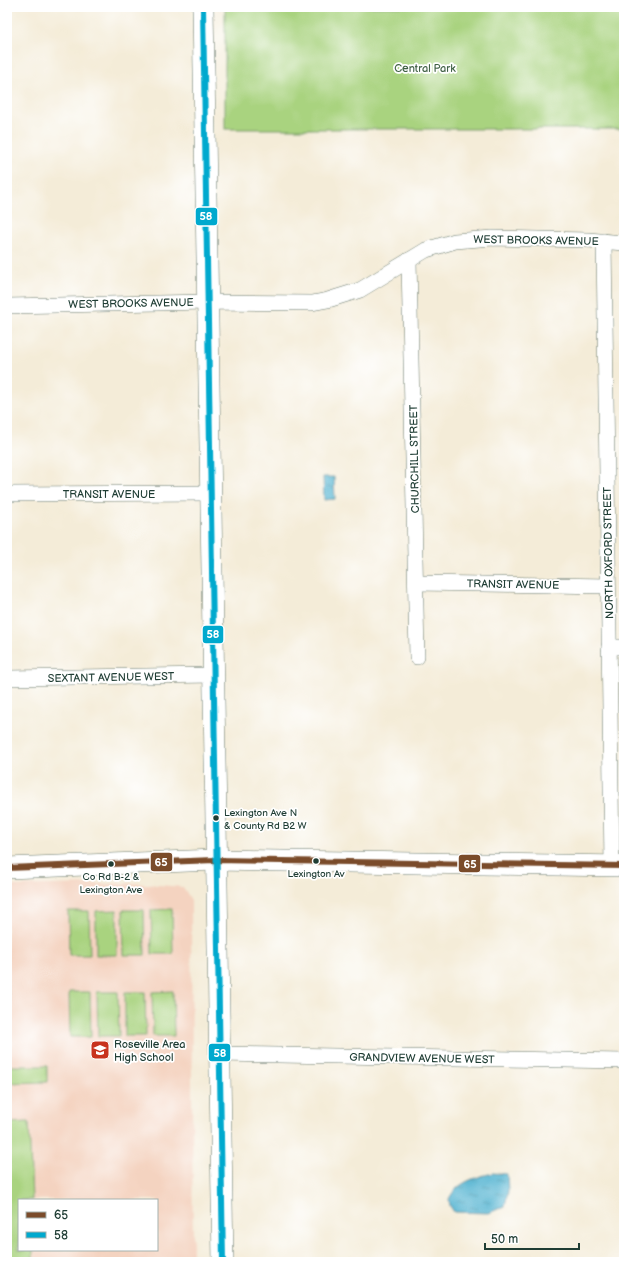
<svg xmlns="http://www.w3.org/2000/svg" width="631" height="1269" font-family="'Balsamiq Sans',sans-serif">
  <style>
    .built { fill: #f4d3c0; fill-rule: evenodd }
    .park { fill: #a9d37f; stroke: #64885a }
    .water { fill: url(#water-ripples); stroke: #387882 }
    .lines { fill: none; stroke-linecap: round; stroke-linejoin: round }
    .street-casing { stroke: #6a7a6d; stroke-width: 16 }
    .secondary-casing { stroke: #6a7a6d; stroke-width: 22 }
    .street { stroke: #fff; stroke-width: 15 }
    .secondary { stroke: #fff; stroke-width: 21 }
    .bus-1-casing { stroke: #fff; stroke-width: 9 }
    .bus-2-casing { stroke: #fff; stroke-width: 9 }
    .bus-1 { stroke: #7a4b2a; stroke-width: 6 }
    .bus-2 { stroke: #00a9ce; stroke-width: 6 }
    .bus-dot { fill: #1f3d34; stroke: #fff; stroke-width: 1.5 }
    .labels { text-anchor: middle; stroke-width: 3.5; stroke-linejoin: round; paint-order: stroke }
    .bus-label { font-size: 10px; fill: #1f3d34; stroke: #fff }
    .park-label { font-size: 11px; fill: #426247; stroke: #fff }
    .street-label { font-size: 11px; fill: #1f3d34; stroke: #fff }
    .poi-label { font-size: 11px; fill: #1f3d34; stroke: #fff; text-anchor: start }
    .line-badge { stroke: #fff; stroke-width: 1.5 }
    .badge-label { font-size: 11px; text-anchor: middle; font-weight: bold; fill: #fff }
  </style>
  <defs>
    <pattern id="water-ripples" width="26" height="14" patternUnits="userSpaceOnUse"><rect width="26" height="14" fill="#51b2d0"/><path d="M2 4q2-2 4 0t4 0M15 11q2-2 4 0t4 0" fill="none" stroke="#4392aa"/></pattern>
  </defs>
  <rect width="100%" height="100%" fill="#fff"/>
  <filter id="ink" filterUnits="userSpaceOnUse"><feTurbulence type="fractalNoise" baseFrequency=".025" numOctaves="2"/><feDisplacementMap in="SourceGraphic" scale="8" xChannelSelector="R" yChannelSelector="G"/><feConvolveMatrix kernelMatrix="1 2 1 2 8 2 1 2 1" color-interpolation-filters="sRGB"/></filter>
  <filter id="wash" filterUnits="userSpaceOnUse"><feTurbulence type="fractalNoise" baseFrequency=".012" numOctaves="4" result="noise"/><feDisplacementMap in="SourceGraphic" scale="16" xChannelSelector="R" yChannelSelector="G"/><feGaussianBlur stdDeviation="0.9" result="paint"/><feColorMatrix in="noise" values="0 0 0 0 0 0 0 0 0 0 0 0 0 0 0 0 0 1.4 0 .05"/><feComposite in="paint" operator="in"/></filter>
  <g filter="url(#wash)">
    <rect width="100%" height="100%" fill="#f4ecd8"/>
    <!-- built -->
    <path class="built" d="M 135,883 L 183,887 L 191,900 L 193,1262 L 7,1262 L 7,886 ZM 19,1200 L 157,1200 L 157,1250 L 19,1250 Z"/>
    <!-- park -->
    <g class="park">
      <rect x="225" y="7" width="399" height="122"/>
      <polygon points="172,909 173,954 152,954 151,910"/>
      <polygon points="117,910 117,955 96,955 96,911"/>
      <polygon points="123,910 144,910 145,955 124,955"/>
      <polygon points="68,911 89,911 90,955 69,955"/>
      <polygon points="7,985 11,1013 7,1032"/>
      <polygon points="173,991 174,1036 153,1036 152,992"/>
      <polygon points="69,992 90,992 91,1037 70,1037"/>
      <polygon points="97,992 118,992 119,1036 98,1036"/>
      <polygon points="125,992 145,992 146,1036 125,1036"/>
      <polygon points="7,1066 47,1066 47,1082 7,1083"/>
      <polygon points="29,1122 32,1200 19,1200 19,1250 33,1250 33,1262 7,1262 7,1123"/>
    </g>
    <!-- water -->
    <g class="water">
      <polygon points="323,477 334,477 335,499 324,500"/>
      <path d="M 493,1173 L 507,1174 L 508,1191 L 505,1206 L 489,1213 L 454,1212 L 450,1206 L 449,1199 C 457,1182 476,1177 493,1173 Z"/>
    </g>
  </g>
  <g filter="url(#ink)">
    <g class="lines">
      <defs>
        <g id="street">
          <polyline points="604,241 612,866"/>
          <polyline points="409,260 417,657"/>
          <polyline points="7,306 208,302 312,303 328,300 360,290 426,250 455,241 492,238 588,240 624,243"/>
          <polyline points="7,494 211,493"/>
          <polyline points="417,583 608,586"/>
          <polyline points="609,647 624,647"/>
          <polyline points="7,678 214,675"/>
          <polyline points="220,1054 624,1061"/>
        </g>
        <g id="secondary">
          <polyline points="203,7 223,1262"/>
          <polyline points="7,868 215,860 624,866"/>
        </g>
      </defs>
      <!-- street casing -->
      <use href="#street" class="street-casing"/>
      <!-- secondary casing -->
      <use href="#secondary" class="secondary-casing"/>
      <!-- street -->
      <use href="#street" class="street"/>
      <!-- secondary -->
      <use href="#secondary" class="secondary"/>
      <defs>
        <polyline id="bus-1" points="7,868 215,860 624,866"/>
        <polyline id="bus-2" points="203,7 223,1262"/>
      </defs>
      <!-- bus-1 casing -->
      <use href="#bus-1" class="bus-1-casing"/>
      <!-- bus-2 casing -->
      <use href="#bus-2" class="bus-2-casing"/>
      <!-- bus-1 -->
      <use href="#bus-1" class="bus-1"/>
      <!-- bus-2 -->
      <use href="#bus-2" class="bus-2"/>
    </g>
  </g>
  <!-- icons -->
  <defs>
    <symbol id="school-square" viewBox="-11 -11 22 22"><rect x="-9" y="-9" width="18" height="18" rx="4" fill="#c8321e" stroke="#fff"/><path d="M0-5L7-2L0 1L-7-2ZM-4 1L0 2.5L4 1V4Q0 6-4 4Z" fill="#fff"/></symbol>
  </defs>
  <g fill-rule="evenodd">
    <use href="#school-square" x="89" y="1039" width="22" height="22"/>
  </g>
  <!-- markers -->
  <g class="bus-dot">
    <circle cx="216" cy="818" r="3.5"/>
    <circle cx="316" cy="861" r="3.5"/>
    <circle cx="111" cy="864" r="3.5"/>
  </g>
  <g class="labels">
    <!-- bus labels -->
    <g class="bus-label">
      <text x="224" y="816" text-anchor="start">Lexington Ave N<tspan x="224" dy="13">&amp; County Rd B2 W</tspan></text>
      <text x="316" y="877">Lexington Av</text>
      <text x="111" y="880">Co Rd B-2 &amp;<tspan x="111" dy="13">Lexington Ave</tspan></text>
    </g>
    <!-- park labels -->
    <g class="park-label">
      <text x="425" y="72">Central Park</text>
    </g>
    <!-- street labels -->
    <g class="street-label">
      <text transform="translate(536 240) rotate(1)" y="4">WEST BROOKS AVENUE</text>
      <text transform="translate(131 303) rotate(-1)" y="4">WEST BROOKS AVENUE</text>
      <text transform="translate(414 459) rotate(-91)" y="4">CHURCHILL STREET</text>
      <text x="109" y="498">TRANSIT AVENUE</text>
      <text transform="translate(608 553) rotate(-91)" y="4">NORTH OXFORD STREET</text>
      <text transform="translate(513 584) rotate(1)" y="4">TRANSIT AVENUE</text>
      <text transform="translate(111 677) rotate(-1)" y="4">SEXTANT AVENUE WEST</text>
      <text transform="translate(422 1058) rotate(1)" y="4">GRANDVIEW AVENUE WEST</text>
    </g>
    <!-- poi labels -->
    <g class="poi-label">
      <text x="114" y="1048">Roseville Area<tspan x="114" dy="13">High School</tspan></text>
    </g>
  </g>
  <g class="line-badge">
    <rect x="195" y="207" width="23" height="19" rx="4" fill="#00a9ce"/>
    <rect x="202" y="625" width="22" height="19" rx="4" fill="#00a9ce"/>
    <rect x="150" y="852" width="23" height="20" rx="4" fill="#7a4b2a"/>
    <rect x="458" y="854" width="23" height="19" rx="4" fill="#7a4b2a"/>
    <rect x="208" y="1043" width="23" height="19" rx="4" fill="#00a9ce"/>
  </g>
  <g class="badge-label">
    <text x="206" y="220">58</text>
    <text x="213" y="638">58</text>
    <text x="161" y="866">65</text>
    <text x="470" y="868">65</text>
    <text x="220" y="1057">58</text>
  </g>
  <!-- margin -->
  <rect width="631" height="1269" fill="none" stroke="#fff" stroke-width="24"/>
  <!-- legend -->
  <rect x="18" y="1199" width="140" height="52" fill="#ffffff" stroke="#a5b1ae"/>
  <rect x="26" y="1212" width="20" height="6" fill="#7a4b2a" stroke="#a5b1ae"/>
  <text x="54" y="1219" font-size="12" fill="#1f3d34">65</text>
  <rect x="26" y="1232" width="20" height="6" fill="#00a9ce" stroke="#a5b1ae"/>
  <text x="54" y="1239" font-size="12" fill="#1f3d34">58</text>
  <!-- scale -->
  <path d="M485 1243v6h94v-6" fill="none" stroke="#1f3d34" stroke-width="2"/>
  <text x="491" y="1243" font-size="12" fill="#1f3d34" stroke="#ffffff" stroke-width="3" paint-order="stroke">50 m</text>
</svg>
